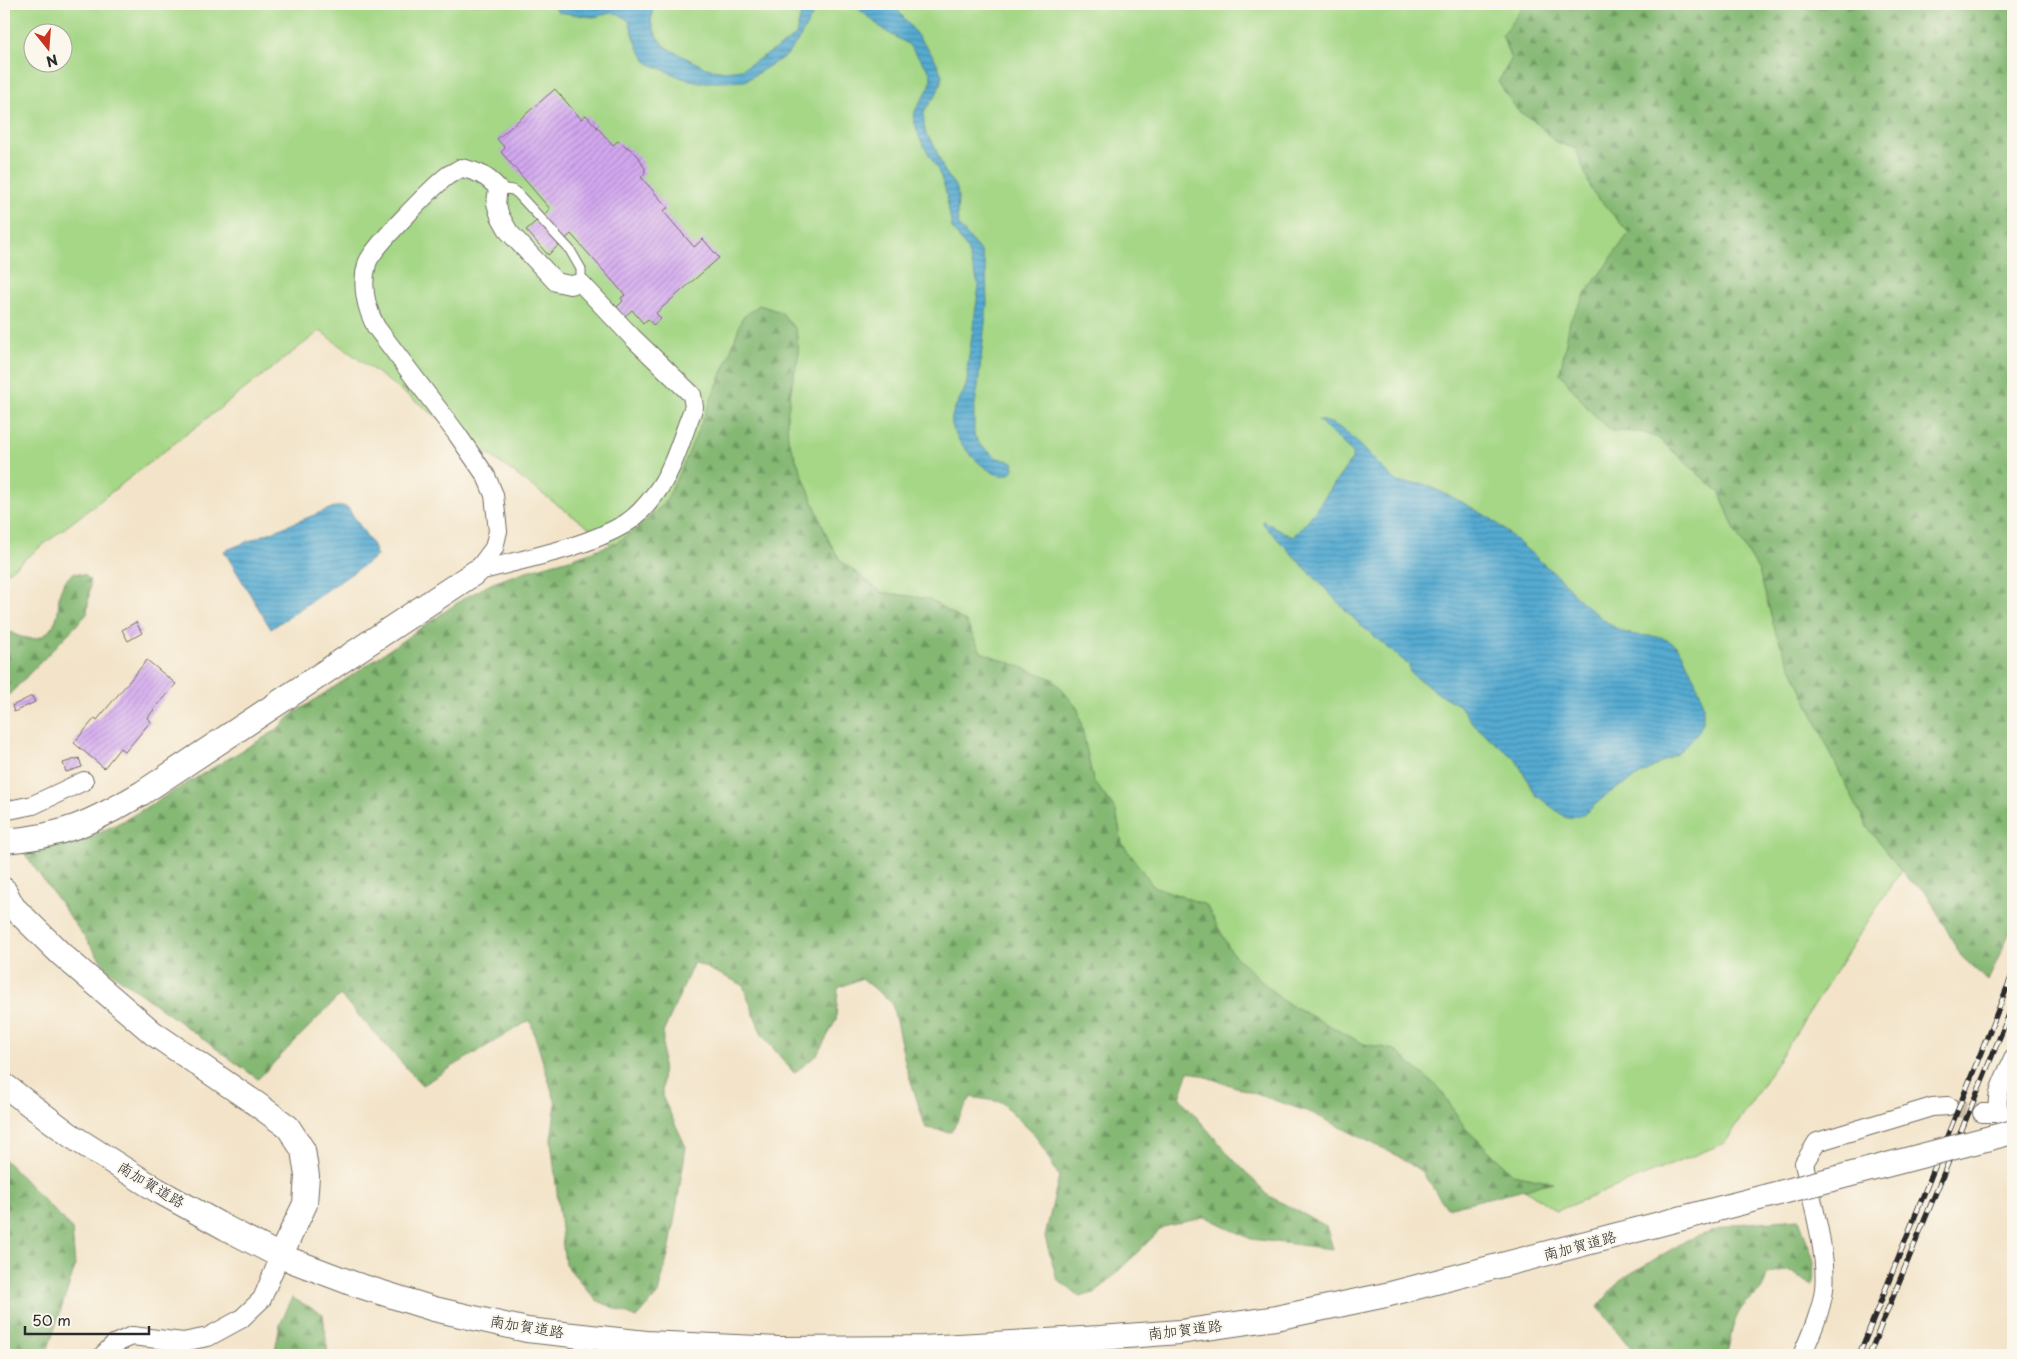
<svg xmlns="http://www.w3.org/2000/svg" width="2017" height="1359" font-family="'Playpen Sans','Klee One',sans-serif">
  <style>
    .grass { fill: #a5d786; stroke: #688158; fill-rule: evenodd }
    .forest { fill: url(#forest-firs); stroke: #58724f }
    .water { fill: url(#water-rules); stroke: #406b7e }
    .building { fill: url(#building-hatch) }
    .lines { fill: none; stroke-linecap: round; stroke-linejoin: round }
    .street-tunnel { stroke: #cbbfa9; stroke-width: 18; stroke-dasharray: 18 9; stroke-linecap: butt }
    .lane-casing { stroke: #716c62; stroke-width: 11 }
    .street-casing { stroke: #716c62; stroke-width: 20 }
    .secondary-casing { stroke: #716c62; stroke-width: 26 }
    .lane { stroke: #fff; stroke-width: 9 }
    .street { stroke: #fff; stroke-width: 18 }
    .secondary { stroke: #fff; stroke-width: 24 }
    .rail-casing { stroke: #2b2b2b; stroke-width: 5.5 }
    .rail { stroke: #fbf7ec; stroke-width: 4; stroke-dasharray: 11; stroke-linecap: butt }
    .secondary-bridge-casing { stroke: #716c62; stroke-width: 26; stroke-linecap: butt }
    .secondary-bridge { stroke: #fff; stroke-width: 24 }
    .labels { text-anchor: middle; stroke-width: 4; stroke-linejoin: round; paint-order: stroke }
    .street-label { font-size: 15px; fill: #2b2b2b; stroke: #fbf7ec }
  </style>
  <defs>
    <pattern id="forest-firs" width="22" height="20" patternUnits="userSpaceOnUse" patternTransform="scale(1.25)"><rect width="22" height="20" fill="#84b873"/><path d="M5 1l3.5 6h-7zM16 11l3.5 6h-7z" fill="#6c965f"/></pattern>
    <pattern id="water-rules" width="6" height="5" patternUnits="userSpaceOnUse" patternTransform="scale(1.25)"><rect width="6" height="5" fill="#55abd2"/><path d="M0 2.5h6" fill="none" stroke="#478bab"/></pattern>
    <pattern id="building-hatch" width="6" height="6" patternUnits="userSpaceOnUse" patternTransform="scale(1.25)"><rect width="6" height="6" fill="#d3a8f0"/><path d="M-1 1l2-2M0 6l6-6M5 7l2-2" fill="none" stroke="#ab89c3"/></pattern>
  </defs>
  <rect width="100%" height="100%" fill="#fbf7ec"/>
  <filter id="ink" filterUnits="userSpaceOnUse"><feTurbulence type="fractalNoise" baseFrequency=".02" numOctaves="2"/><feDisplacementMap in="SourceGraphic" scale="10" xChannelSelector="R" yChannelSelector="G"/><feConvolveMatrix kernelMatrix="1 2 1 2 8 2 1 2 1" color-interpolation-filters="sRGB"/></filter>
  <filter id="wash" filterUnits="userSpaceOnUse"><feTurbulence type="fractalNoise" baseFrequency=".0096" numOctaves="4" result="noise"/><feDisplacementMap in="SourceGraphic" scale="20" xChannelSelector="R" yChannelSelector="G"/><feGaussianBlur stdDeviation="1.12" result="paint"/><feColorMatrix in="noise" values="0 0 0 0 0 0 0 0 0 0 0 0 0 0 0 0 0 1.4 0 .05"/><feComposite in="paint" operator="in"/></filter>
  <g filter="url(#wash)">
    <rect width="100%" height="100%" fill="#f3e4c9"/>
    <!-- grass -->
    <path class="grass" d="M 4,4 L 2013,4 L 2013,577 L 2006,707 L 1725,1143 L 1556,1211 L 641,566 L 320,331 L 4,575 ZM 32,32 L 62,32 L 62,62 L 32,62 Z"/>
    <!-- forest -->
    <g class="forest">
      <polygon points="1523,4 2013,4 2013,925 1988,981 1961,956 1926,892 1908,879 1867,827 1836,765 1776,634 1759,571 1736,533 1720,493 1658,438 1641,432 1612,431 1590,411 1560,373 1570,321 1586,293 1629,233 1592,191 1576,149 1554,141 1536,122 1518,111 1498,82 1511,60 1502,35 1520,11"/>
      <polygon points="759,305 781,312 796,330 799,354 793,379 787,416 788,439 828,539 840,560 881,592 929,599 966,622 981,652 1053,679 1078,709 1093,780 1116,811 1122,843 1153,886 1206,905 1232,953 1283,1001 1364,1044 1395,1050 1441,1090 1465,1128 1513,1174 1553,1182 1447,1208 1421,1171 1396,1155 1312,1113 1189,1071 1180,1098 1232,1158 1269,1196 1326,1226 1333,1249 1251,1239 1206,1217 1163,1227 1097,1292 1080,1297 1057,1279 1045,1237 1059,1176 1036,1136 1001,1102 971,1097 951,1132 926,1128 906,1066 892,1003 862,978 838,988 836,1020 817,1055 794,1073 762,1035 743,985 694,962 663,1033 662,1096 686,1147 670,1247 658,1294 637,1318 596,1300 565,1264 551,1139 556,1104 530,1020 422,1085 340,995 258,1079 108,970 24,853 84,840 125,820 275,731 293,714 348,678 466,597 493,583 523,572 573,558 616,543 634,531 665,503 686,459 728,359 742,318"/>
      <path d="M 74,573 L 85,575 L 89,579 L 90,585 L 87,614 L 4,700 L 4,626 C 10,633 18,637 27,638 C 44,642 56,626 58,611 C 59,606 58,600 59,595 C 61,586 66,578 74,573 Z"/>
      <polygon points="4,1159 72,1229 75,1267 46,1355 4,1355"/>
      <path d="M 1799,1219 L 1814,1261 L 1813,1286 L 1788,1270 L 1767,1275 C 1761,1298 1753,1293 1741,1309 C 1732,1323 1730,1340 1727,1355 L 1636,1355 L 1598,1307 L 1620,1280 L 1687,1240 L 1735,1224 Z"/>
      <polygon points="292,1298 323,1314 328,1355 274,1355 280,1325"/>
      <polygon points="1399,1349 1446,1355 1363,1355"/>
    </g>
    <!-- water -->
    <g class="water">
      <polygon points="551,4 653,4 651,22 657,37 667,48 706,68 725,71 742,69 783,45 796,35 802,10 800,4 819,4 799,39 787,55 745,81 727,82 700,82 682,78 648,63 638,48 629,21 621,15 611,13 593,17 558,12"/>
      <path d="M 853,4 L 893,4 L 934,57 L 942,75 L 940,85 L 936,95 L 924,111 L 924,126 L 926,134 L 933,143 L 944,170 L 957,189 L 958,197 L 957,217 L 959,226 L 981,252 L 986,270 L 987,304 L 978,386 L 974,410 L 974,435 L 980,445 L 997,458 L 1013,462 L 1014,469 C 1009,476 1002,477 994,473 C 979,466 948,436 952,417 C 956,400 970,389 967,371 L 979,286 L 966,247 L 952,228 L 945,188 L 938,170 L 920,139 L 914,120 L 915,111 L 930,86 L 931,76 L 928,69 L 908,44 L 885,31 Z"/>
      <path d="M 1318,420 C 1350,423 1371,461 1394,479 L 1401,483 L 1424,484 L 1462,502 L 1493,520 L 1564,582 L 1580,601 L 1612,626 L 1623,632 L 1634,635 L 1661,637 L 1676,645 L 1683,654 L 1700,692 L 1703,707 L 1703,722 L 1698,733 L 1678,753 L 1609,793 L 1583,815 L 1566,818 L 1536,795 L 1516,760 L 1474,725 L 1459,705 L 1437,693 L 1425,683 L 1417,679 L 1410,672 L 1409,665 L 1358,623 L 1263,524 L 1263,521 L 1293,537 L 1309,519 L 1352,459 L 1353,453 Z"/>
      <polygon points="343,506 348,508 372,544 377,556 271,629 224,551 334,507"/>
    </g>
    <g id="blocks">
      <!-- building -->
      <g class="building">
        <polygon points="555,89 581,119 586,115 613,145 618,141 633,151 639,157 645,169 645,173 641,177 668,208 663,211 694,247 703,239 719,258 656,313 661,319 653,325 648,319 643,323 632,310 624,317 616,308 623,301 621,298 625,295 571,234 548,255 526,230 550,209 501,152 505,148 497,139"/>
        <polygon points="136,622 142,633 128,641 122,630"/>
        <polygon points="147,660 176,684 147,718 151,721 125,752 120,748 104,768 74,743 95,718 97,720"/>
        <polygon points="32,696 35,702 14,712 12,706"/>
        <polygon points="79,758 82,767 66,772 63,763"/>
      </g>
    </g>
  </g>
  <g filter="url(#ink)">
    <use href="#blocks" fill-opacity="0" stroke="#716c62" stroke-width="1"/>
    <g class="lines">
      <!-- street-tunnel -->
      <polyline class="street-tunnel" points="1948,1106 1982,1113"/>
      <defs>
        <polyline id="lane" points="498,188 513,190 518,194 570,250 581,269 581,283"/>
        <g id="street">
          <path d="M 461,168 C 477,171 487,176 498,188 L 496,203 L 500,216 L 509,232 L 556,282 L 570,285 L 581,283 L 632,337 L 692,395 L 694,407 C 682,435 674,470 655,494 C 647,505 636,517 625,524 C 580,550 525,558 476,572 L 494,548 L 498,531 L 494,495 L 486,476 L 457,434 L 376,327 C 366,308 361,285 367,264 C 370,250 433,187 447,176 C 451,173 457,171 461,168 Z"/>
          <polyline points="4,811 33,805 84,781"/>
          <path d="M 2013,1059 C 2007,1074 1992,1097 2000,1113 C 2004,1119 2009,1124 2013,1129"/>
          <polyline points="1982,1113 2001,1113"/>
          <polyline points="103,1355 114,1344 132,1336 183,1342 208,1337 241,1319 262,1299 280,1256"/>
          <path d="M 1802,1355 C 1811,1334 1821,1312 1824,1289 C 1828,1254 1811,1199 1804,1163 L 1817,1142 L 1932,1107 L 1948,1106"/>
        </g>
        <g id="secondary">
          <path d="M 4,841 C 62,837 93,822 142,793 L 476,572"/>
          <polyline points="4,890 13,907 61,954 153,1033 258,1105 288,1127 303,1150 307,1176 305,1204 280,1256"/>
          <polyline points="4,1085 70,1135 157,1190 226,1228 280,1256 354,1284 434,1309 527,1330 646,1343 779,1349 923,1348 1100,1338 1180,1332 1276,1318 1386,1295 1779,1193"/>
        </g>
      </defs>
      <!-- lane casing -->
      <use href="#lane" class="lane-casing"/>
      <!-- street casing -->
      <use href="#street" class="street-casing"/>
      <!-- secondary casing -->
      <use href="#secondary" class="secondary-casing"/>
      <!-- lane -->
      <use href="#lane" class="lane"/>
      <!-- street -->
      <use href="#street" class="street"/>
      <!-- secondary -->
      <use href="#secondary" class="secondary"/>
      <defs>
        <g id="rail">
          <polyline points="1859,1355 2013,973"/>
          <polyline points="1869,1355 2013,1005"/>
        </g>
      </defs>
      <!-- rail casing -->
      <use href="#rail" class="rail-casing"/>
      <!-- rail -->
      <use href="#rail" class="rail"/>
      <defs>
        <polyline id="secondary-bridge" points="1779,1193 2013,1132"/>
      </defs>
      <!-- secondary-bridge casing -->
      <use href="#secondary-bridge" class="secondary-bridge-casing"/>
      <!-- secondary-bridge -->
      <use href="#secondary-bridge" class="secondary-bridge"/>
    </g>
  </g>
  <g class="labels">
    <!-- street labels -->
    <g class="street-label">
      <text transform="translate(151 1185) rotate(31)" y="5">南加賀道路</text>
      <text transform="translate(1580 1246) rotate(-15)" y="5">南加賀道路</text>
      <text transform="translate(527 1327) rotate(9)" y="5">南加賀道路</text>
      <text transform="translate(1185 1330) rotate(-7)" y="5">南加賀道路</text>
    </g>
  </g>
  <!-- margin -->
  <rect width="2017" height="1359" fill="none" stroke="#fbf7ec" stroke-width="20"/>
  <!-- north arrow -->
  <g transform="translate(48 48) rotate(163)"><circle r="24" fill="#fbf7ec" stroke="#a8a59f"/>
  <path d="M0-4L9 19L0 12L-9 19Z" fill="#c8321e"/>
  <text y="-8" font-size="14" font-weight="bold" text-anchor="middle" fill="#2b2b2b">N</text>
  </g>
  <!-- scale -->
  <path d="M25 1326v8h124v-8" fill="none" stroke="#2b2b2b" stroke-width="2.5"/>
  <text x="32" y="1326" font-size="15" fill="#2b2b2b" stroke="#fbf7ec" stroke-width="4" paint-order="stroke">50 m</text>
</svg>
